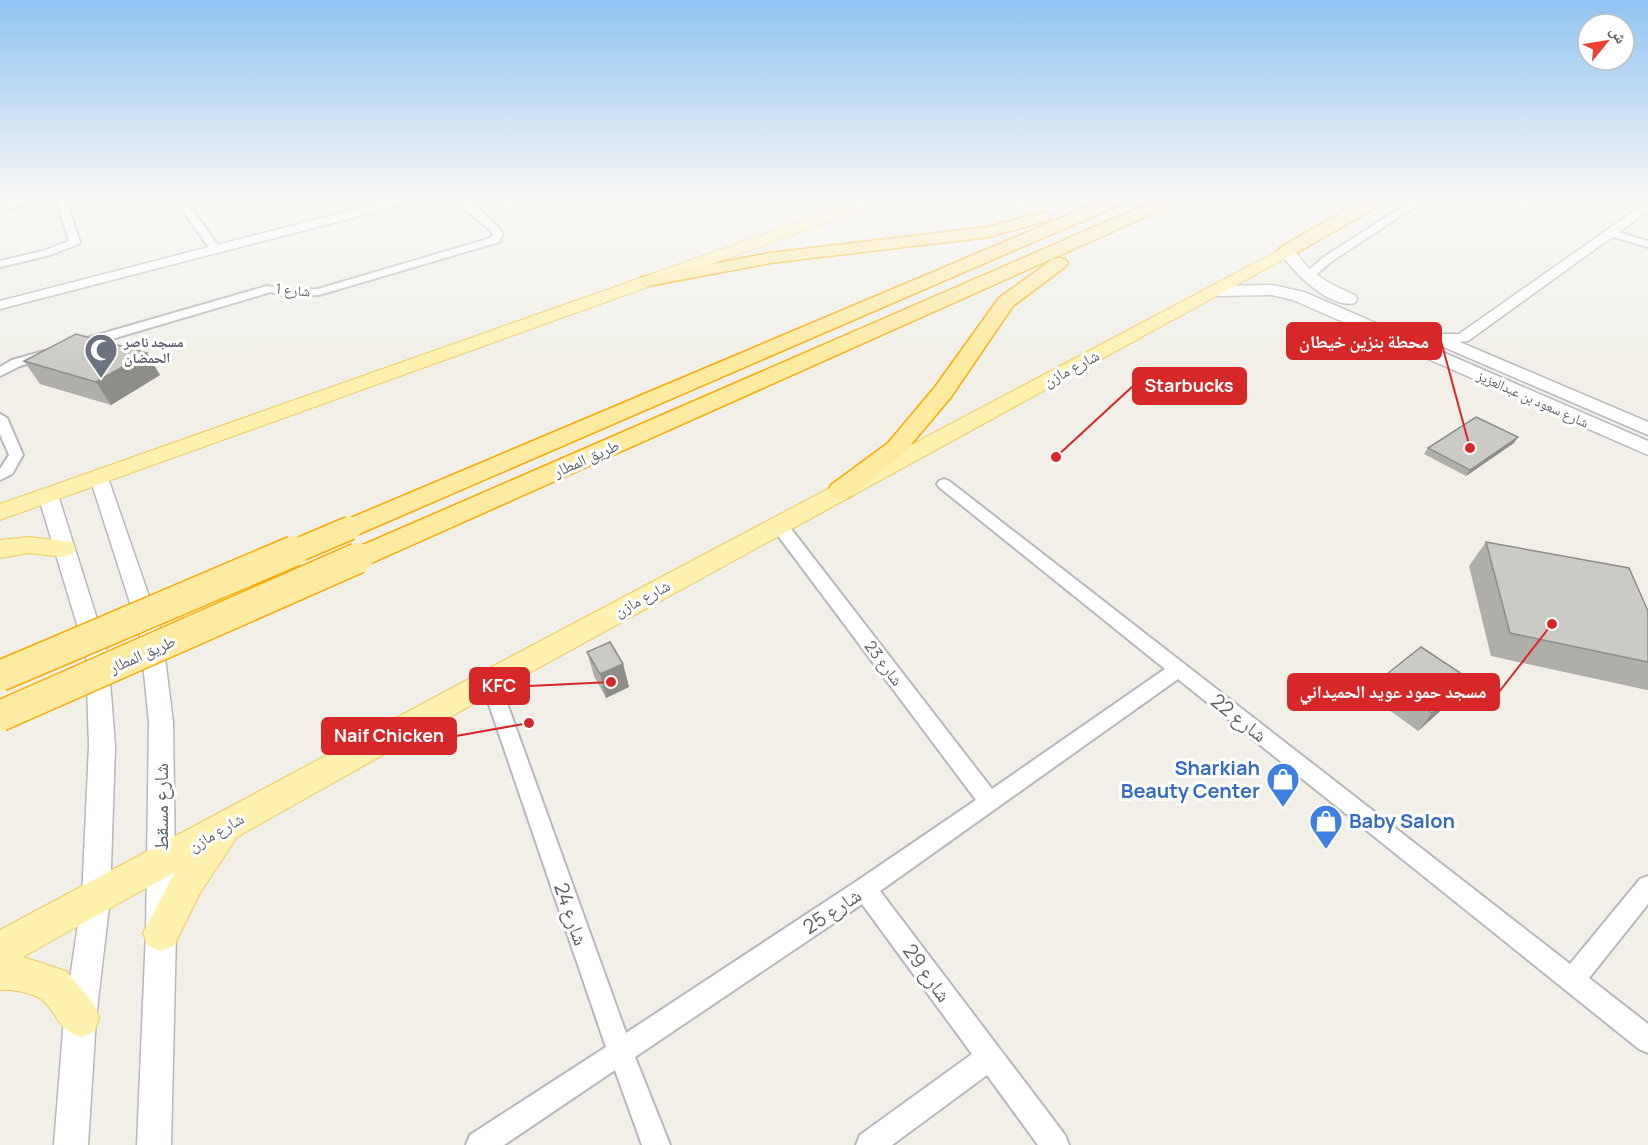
<svg xmlns="http://www.w3.org/2000/svg" width="1648" height="1145" font-family="Manrope,'Noto Naskh Arabic',sans-serif">
  <style>
    .lines { fill: none; stroke-linecap: round; stroke-linejoin: round }
    .minor-casing { stroke: #b5b8bc; stroke-width: 4 }
    .tertiary-casing { stroke: #b5b8bc; stroke-width: 3 }
    .secondary-casing { stroke: #b6babf; stroke-width: 3 }
    .primary-casing { stroke: #f2c960; stroke-width: 2 }
    .trunk-casing { stroke: #f9ab00; stroke-width: 3 }
    .minor { fill: #fff; fill-rule: evenodd }
    .tertiary { fill: #fff; fill-rule: evenodd }
    .secondary { fill: #fff; fill-rule: evenodd }
    .primary { fill: #fff2af; fill-rule: evenodd }
    .trunk { fill: #feeaa1; fill-rule: evenodd }
    .trunk-bridge-far1-casing { stroke: #f9ab00; stroke-width: 26; stroke-linecap: butt }
    .trunk-bridge-casing { stroke: #f9ab00; stroke-width: 33; stroke-linecap: butt }
    .trunk-bridge-far1 { stroke: #feeaa1; stroke-width: 23 }
    .trunk-bridge { stroke: #feeaa1; stroke-width: 30 }
    .wall { fill: #afaea9 }
    .shaded-wall { fill: #8f8d8a }
    .building { fill: #cccac5; stroke: #8f8d8a; stroke-width: 1.5 }
    .labels { text-anchor: middle; stroke-width: 6; stroke-linejoin: round; paint-order: stroke }
    .far-street-label { font-size: 14px; fill: #5f6368; stroke: #fff }
    .far-worship-label { font-size: 14px; font-weight: bold; fill: #5b616d; stroke: #fff; text-anchor: start }
    .street-label { font-size: 16px; fill: #5f6368; stroke: #fff }
    .near-street-label { font-size: 20px; fill: #5f6368; stroke: #fff }
    .near-shop-label { font-size: 20px; font-weight: bold; fill: #366cbe; stroke: #fff; text-anchor: end }
    .leader { fill: none; stroke: #d62828; stroke-width: 2 }
    .callout-dot { fill: #d62828; stroke: #fff; stroke-width: 2 }
    .callout { fill: #d62828; stroke: #d62828; stroke-width: 2 }
    .callout-label { font-size: 18px; text-anchor: middle; font-weight: bold; fill: #fff }
  </style>
  <rect width="100%" height="100%" fill="#f1efe8"/>
  <g class="lines">
    <defs>
      <g id="minor">
        <polygon points="25,199 44,199 0,211 0,205"/>
        <polygon points="56,199 66,199 80,242 79,244 50,255 0,267 0,261 43,251 69,241"/>
        <polygon points="175,199 185,199 221,250 220,252 212,252"/>
        <path d="M 452,199 C 471,199 492,219 503,234 L 499,242 L 319,295 L 286,296 L 271,292 L 81,348 L 73,348 L 71,345 L 73,342 L 267,286 L 287,290 L 318,289 L 491,238 L 493,234 L 489,229 Z"/>
        <polygon points="1414,199 1426,199 1332,261 1311,279 1303,279 1303,275 1324,257"/>
        <polygon points="1611,230 1648,241 1648,247 1607,235 1606,233"/>
        <polygon points="44,351 48,352 50,355 48,358 20,366 0,376 0,367 12,360"/>
        <polygon points="0,414 7,418 23,455 12,474 0,480 0,469 9,455 0,434"/>
        <polygon points="944,479 949,481 1570,964 1640,879 1648,876 1648,904 1589,978 1648,1024 1648,1053 1639,1049 1178,679 880,891 1065,1135 1069,1145 1038,1145 987,1075 892,1145 856,1145 860,1135 972,1054 862,904 635,1057 670,1145 642,1145 615,1070 504,1145 466,1145 470,1135 606,1047 481,681 483,676 490,674 497,676 499,681 626,1033 857,881 976,800 773,529 771,525 773,521 785,521 992,789 1165,669 939,487 937,484 939,481"/>
      </g>
      <g id="tertiary">
        <polygon points="395,199 416,199 414,202 0,309 0,301"/>
        <polygon points="1648,201 1648,211 1468,341 1439,344 1431,339 1439,334 1459,334"/>
        <polygon points="99,472 106,474 108,478 162,634 173,722 176,933 171,1145 137,1145 146,933 149,722 140,634 90,478 92,474"/>
        <polygon points="48,489 55,491 58,495 108,654 115,746 110,898 96,1018 88,1145 54,1145 64,1018 82,898 89,746 86,654 38,495 41,491"/>
      </g>
      <g id="secondary">
        <path d="M 1287,246 C 1295,248 1298,256 1303,262 C 1317,278 1336,287 1355,295 L 1357,299 L 1355,303 C 1329,309 1292,271 1279,251 Z"/>
        <polygon points="1272,285 1304,292 1648,441 1648,455 1293,300 1272,295 1214,296 1206,291 1214,286"/>
        <polygon points="1422,326 1648,422 1648,435 1416,335 1413,331 1416,327"/>
      </g>
      <g id="primary">
        <polygon points="864,199 886,199 884,202 0,520 0,504"/>
        <path d="M 1287,246 L 1293,248 L 1295,251 L 1293,254 L 500,689 L 237,837 L 200,893 L 174,946 L 161,951 L 148,946 L 143,933 L 175,872 L 23,957 L 66,971 L 94,1004 L 99,1018 L 94,1032 L 80,1037 C 55,1027 59,1014 42,1000 C 34,993 11,989 0,990 L 0,930 L 480,673 Z"/>
        <polygon points="29,537 72,542 75,548 72,554 63,557 29,553 0,558 0,540"/>
      </g>
      <g id="trunk">
        <polygon points="1106,199 1128,199 1126,202 359,534 350,537 341,534 337,528 341,522"/>
        <polygon points="1159,199 1181,199 1179,202 367,565 358,567 349,565 345,558 349,551"/>
        <polygon points="1365,199 1382,199 1375,208 1293,255 1281,255 1278,251 1281,247"/>
        <polygon points="1042,212 1048,214 1050,217 1048,220 989,237 770,263 648,286 642,285 639,281 642,277 648,276 770,253 988,227"/>
        <polygon points="1059,258 1065,259 1068,263 1065,267 1013,306 951,397 904,453 849,497 840,499 831,497 828,491 831,485 888,443 935,387 999,298 1053,259"/>
      </g>
    </defs>
    <!-- minor casing -->
    <use href="#minor" class="minor-casing"/>
    <!-- tertiary casing -->
    <use href="#tertiary" class="tertiary-casing"/>
    <!-- secondary casing -->
    <use href="#secondary" class="secondary-casing"/>
    <!-- primary casing -->
    <use href="#primary" class="primary-casing"/>
    <!-- trunk casing -->
    <use href="#trunk" class="trunk-casing"/>
    <!-- minor -->
    <use href="#minor" class="minor"/>
    <!-- tertiary -->
    <use href="#tertiary" class="tertiary"/>
    <!-- secondary -->
    <use href="#secondary" class="secondary"/>
    <!-- primary -->
    <use href="#primary" class="primary"/>
    <!-- trunk -->
    <use href="#trunk" class="trunk"/>
    <defs>
      <polyline id="trunk-bridge-far1" points="291,553 350,528"/>
      <g id="trunk-bridge">
        <polyline points="0,676 294,551"/>
        <polyline points="0,716 358,558"/>
      </g>
    </defs>
    <!-- trunk-bridge-far1 casing -->
    <use href="#trunk-bridge-far1" class="trunk-bridge-far1-casing"/>
    <!-- trunk-bridge casing -->
    <use href="#trunk-bridge" class="trunk-bridge-casing"/>
    <!-- trunk-bridge-far1 -->
    <use href="#trunk-bridge-far1" class="trunk-bridge-far1"/>
    <!-- trunk-bridge -->
    <use href="#trunk-bridge" class="trunk-bridge"/>
  </g>
  <!-- wall -->
  <g class="wall">
    <polygon points="24,361 160,375 111,405 40,384"/>
    <polygon points="1514,443 1466,476 1424,454 1428,448"/>
    <polygon points="1486,542 1648,662 1648,690 1647,690 1491,656 1469,566"/>
    <polygon points="587,652 623,664 629,687 606,698 594,676"/>
    <polygon points="1382,678 1471,680 1456,697 1418,731 1370,696"/>
  </g>
  <!-- shaded-wall -->
  <g class="shaded-wall">
    <polygon points="147,353 160,375 111,405 96,382"/>
    <polygon points="1518,437 1514,443 1466,476 1470,470"/>
    <polygon points="623,664 629,687 606,698 600,674"/>
    <polygon points="1471,680 1456,697 1418,731 1432,713"/>
  </g>
  <!-- building -->
  <g class="building">
    <polygon points="76,334 147,353 96,382 24,361"/>
    <polygon points="1476,417 1518,437 1470,470 1428,448"/>
    <polygon points="1486,542 1629,568 1648,611 1648,662 1510,633"/>
    <polygon points="610,642 623,664 600,674 587,652"/>
    <polygon points="1421,647 1471,680 1432,713 1382,678"/>
  </g>
  <!-- sky -->
  <linearGradient id="sky" x2="0" y2="1"><stop stop-color="#8fc3f1"/><stop offset="0.55" stop-color="#f9f8f5"/><stop offset="1" stop-color="#f9f8f5" stop-opacity="0"/></linearGradient>
  <rect width="1648" height="360" fill="url(#sky)"/>
  <!-- icons -->
  <defs>
    <symbol id="mosque-pin" viewBox="-11 -11 22 30"><path d="M0 17L-7.5 6A9.5 9.5 0 1 1 7.5 6Z" fill="#6b7280" stroke="#fff"/><path d="M3.5-4.9A6 6 0 1 0 3.5 4.9A5 5 0 1 1 3.5-4.9Z" fill="#fff"/></symbol>
    <symbol id="shop-pin" viewBox="-11 -11 22 30"><path d="M0 17L-7.5 6A9.5 9.5 0 1 1 7.5 6Z" fill="#3f7fe0" stroke="#fff"/><path d="M-5-2.5h2.3a2.7 3.5 0 0 1 5.4 0H5L5.5 6h-11ZM-1.5-2.5h3a1.5 2.3 0 0 0-3 0Z" fill="#fff"/></symbol>
  </defs>
  <g fill-rule="evenodd">
    <use href="#mosque-pin" x="82" y="331" width="38" height="52"/>
    <use href="#shop-pin" x="1264" y="760" width="38" height="52"/>
    <use href="#shop-pin" x="1307" y="802" width="38" height="52"/>
  </g>
  <g class="labels">
    <!-- far-street labels -->
    <g class="far-street-label">
      <text transform="translate(293 290) rotate(5)" y="5">شارع 1</text>
      <text transform="translate(1533 399) rotate(24)" y="5">شارع سعود بن عبدالعزيز</text>
    </g>
    <!-- far-worship labels -->
    <g class="far-worship-label">
      <text x="124" y="347">مسجد ناصر<tspan x="124" dy="16">الحمضان</tspan></text>
    </g>
    <!-- street labels -->
    <g class="street-label">
      <text transform="translate(1071 368) rotate(-28)" y="6">شارع مازن</text>
      <text transform="translate(586 458) rotate(-24)" y="6">طريق المطار</text>
      <text transform="translate(642 598) rotate(-28)" y="6">شارع مازن</text>
      <text transform="translate(142 654) rotate(-24)" y="6">طريق المطار</text>
      <text transform="translate(884 663) rotate(53)" y="6">شارع 23</text>
      <text transform="translate(216 832) rotate(-30)" y="6">شارع مازن</text>
    </g>
    <!-- near-street labels -->
    <g class="near-street-label">
      <text transform="translate(1239 718) rotate(38)" y="7">شارع 22</text>
      <text transform="translate(161 807) rotate(-90)" y="7">شارع مسقط</text>
      <text transform="translate(832 911) rotate(-34)" y="7">شارع 25</text>
      <text transform="translate(571 914) rotate(71)" y="7">شارع 24</text>
      <text transform="translate(927 973) rotate(54)" y="7">شارع 29</text>
    </g>
    <!-- near-shop labels -->
    <g class="near-shop-label">
      <text x="1260" y="775">Sharkiah<tspan x="1260" dy="23">Beauty Center</tspan></text>
      <text x="1349" y="828" text-anchor="start">Baby Salon</text>
    </g>
  </g>
  <!-- callouts -->
  <path class="leader" d="M1470 448L1441 341M1056 457L1133 386M611 682L529 686M1552 624L1499 692M529 723L456 736"/>
  <g class="callout-dot">
    <circle cx="1470" cy="448" r="6"/>
    <circle cx="1056" cy="457" r="6"/>
    <circle cx="611" cy="682" r="6"/>
    <circle cx="1552" cy="624" r="6"/>
    <circle cx="529" cy="723" r="6"/>
  </g>
  <g class="callout">
    <rect x="1287" y="323" width="154" height="36" rx="6"/>
    <rect x="1133" y="368" width="113" height="36" rx="6"/>
    <rect x="470" y="668" width="59" height="36" rx="6"/>
    <rect x="1288" y="674" width="211" height="36" rx="6"/>
    <rect x="322" y="718" width="134" height="36" rx="6"/>
  </g>
  <g class="callout-label">
    <text x="1364" y="348">محطة بنزين خيطان</text>
    <text x="1189" y="392">Starbucks</text>
    <text x="499" y="692">KFC</text>
    <text x="1393" y="698">مسجد حمود عويد الحميداني</text>
    <text x="389" y="742">Naif Chicken</text>
  </g>
  <!-- north arrow -->
  <g transform="translate(1606 42) rotate(60)"><circle r="28" fill="#ffffff" stroke="#bfc1c3" stroke-width="1.5"/>
  <path d="M0-4.5L10 22L0 15L-10 22Z" fill="#ea4335"/>
  <text y="-9" font-size="16" font-weight="bold" text-anchor="middle" fill="#5f6368">ش</text>
  </g>
</svg>
